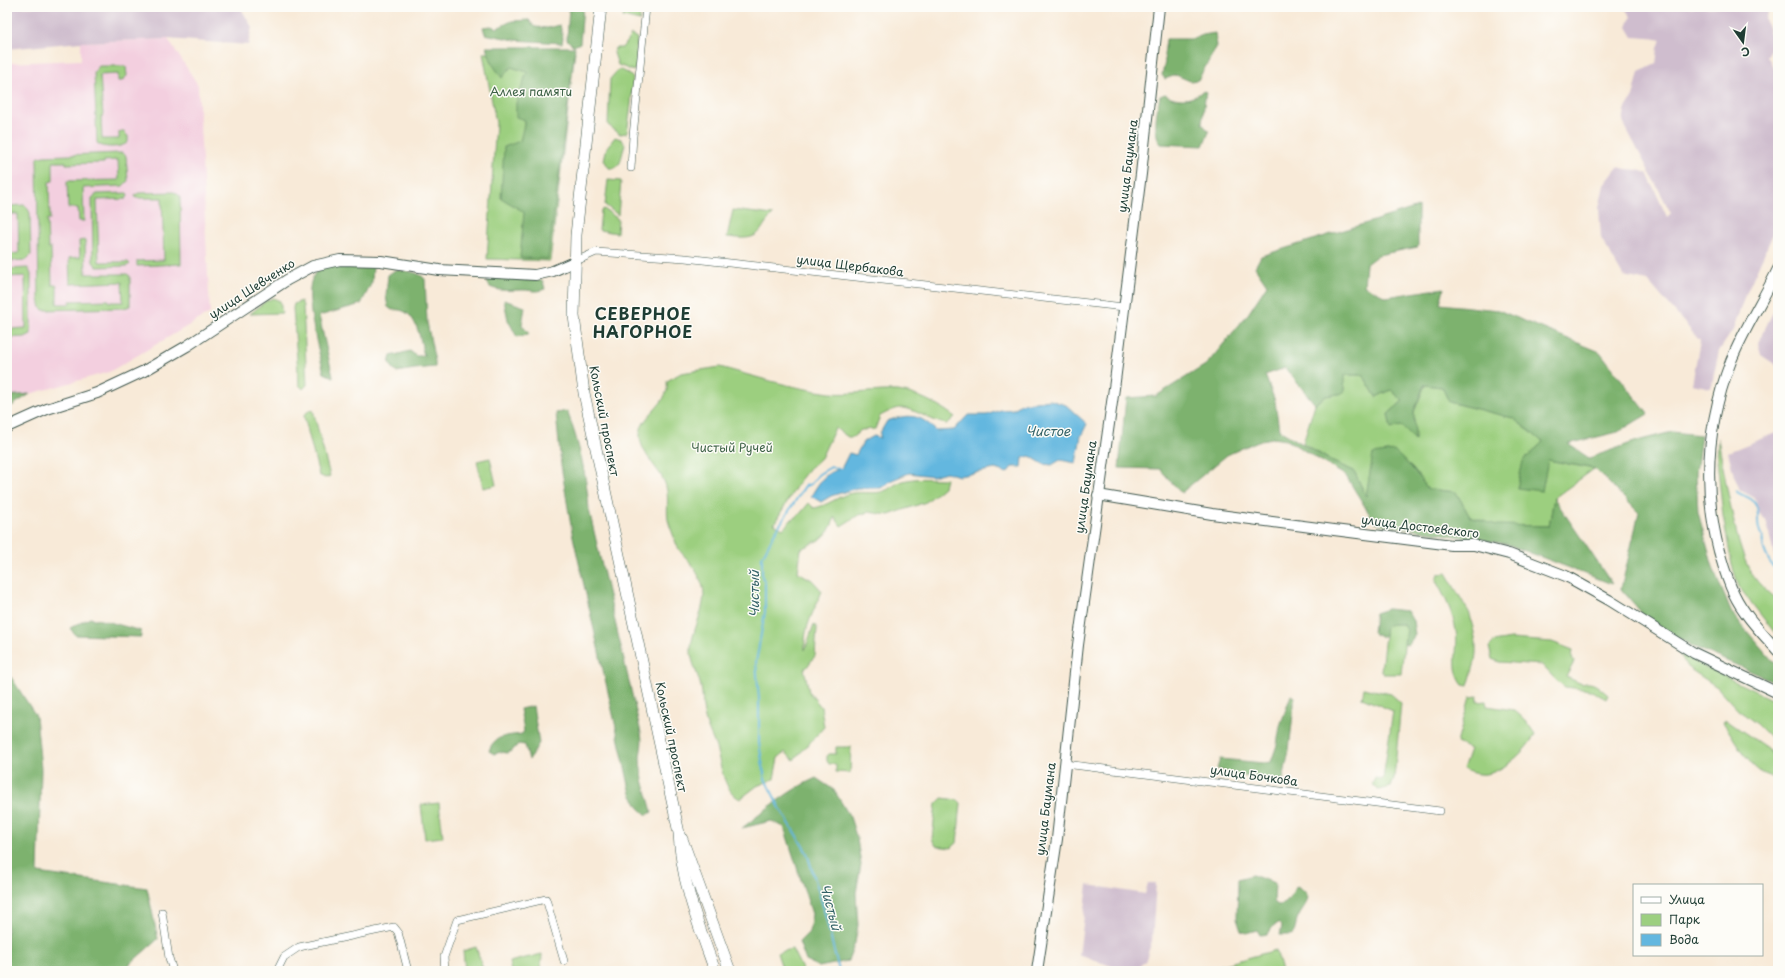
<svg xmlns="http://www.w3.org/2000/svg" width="1785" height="978" font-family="'Playpen Sans',sans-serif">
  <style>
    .built { fill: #f3cfdf }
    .industrial { fill: #cfbdce }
    .green { fill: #9ccf7f; stroke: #5e865a }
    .forest { fill: #7db26e; stroke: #4e7851 }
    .water { fill: #63b7df; stroke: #417a8a }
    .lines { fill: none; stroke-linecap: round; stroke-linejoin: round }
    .stream { stroke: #63b7df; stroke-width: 2 }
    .street-casing { stroke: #40574d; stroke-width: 8 }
    .secondary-casing { stroke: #40574d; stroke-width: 12 }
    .primary-casing { stroke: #40574d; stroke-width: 12 }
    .street { stroke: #fff; stroke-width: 7 }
    .secondary { stroke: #fff; stroke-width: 10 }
    .primary { stroke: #fff; stroke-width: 11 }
    .labels { text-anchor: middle; stroke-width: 3; stroke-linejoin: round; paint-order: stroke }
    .park-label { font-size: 12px; fill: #3e6247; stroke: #fdfcf7 }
    .street-label { font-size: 12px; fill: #1f3d34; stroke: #fdfcf7 }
    .water-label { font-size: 13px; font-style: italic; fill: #336267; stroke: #fdfcf7 }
    .district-label { font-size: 16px; font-weight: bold; letter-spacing: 1px; fill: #1f3d34; stroke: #fdfcf7 }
  </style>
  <rect width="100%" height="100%" fill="#fdfcf7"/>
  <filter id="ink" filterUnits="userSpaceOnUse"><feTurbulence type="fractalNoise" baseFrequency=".025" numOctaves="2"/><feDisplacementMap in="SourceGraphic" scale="8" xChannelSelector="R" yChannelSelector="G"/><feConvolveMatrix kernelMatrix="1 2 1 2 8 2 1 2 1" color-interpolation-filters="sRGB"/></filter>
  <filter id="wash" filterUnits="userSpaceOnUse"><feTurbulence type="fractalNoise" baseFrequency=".012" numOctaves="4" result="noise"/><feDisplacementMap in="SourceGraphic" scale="16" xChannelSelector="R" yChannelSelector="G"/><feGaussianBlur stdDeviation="0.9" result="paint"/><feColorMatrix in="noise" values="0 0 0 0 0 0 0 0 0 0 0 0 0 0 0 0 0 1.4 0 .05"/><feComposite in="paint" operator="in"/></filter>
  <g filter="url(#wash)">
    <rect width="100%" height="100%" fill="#f8ead8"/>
    <!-- built -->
    <polygon class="built" points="168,39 198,85 210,313 109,372 30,394 7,396 7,63 81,60 81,42"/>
    <!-- industrial -->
    <g class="industrial">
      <polygon points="7,7 240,7 252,27 248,45 168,39 81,42 7,49"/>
      <polygon points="1624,7 1770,7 1765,19 1774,44 1767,56 1778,75 1778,223 1744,298 1733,330 1719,351 1711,388 1692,384 1700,341 1648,281 1623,276 1601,238 1599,208 1604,185 1618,167 1626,169 1638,170 1647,173 1667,217 1671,213 1623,122 1625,110 1633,97 1639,72 1656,64 1658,48 1661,39 1633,37 1627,27 1631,17"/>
      <polygon points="1778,302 1778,370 1776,365 1761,355 1758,343"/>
      <polygon points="1778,432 1778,561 1774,555 1766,520 1759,513 1755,498 1740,490 1734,476 1728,452"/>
      <polygon points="1148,883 1156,883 1152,941 1145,962 1131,971 1126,971 1079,955 1088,885 1145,894"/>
    </g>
    <!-- green -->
    <g class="green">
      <polygon points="625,7 639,7 640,21 623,17"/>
      <polygon points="631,35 637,38 636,66 634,71 618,65 614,53 615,48 622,48"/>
      <polygon points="575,51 550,261 487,259 496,123 483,53"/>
      <path d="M 99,66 L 124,66 L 126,67 L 127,76 L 122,81 L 118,81 L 118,74 L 100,75 L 103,116 L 101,116 L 102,139 L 119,139 L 119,132 L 124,132 L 128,136 L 128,142 C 123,148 102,149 97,143 L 94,72 Z"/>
      <polygon points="619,69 628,73 633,78 631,105 627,133 620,134 608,125 610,79"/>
      <polygon points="615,137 621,139 625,144 620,163 614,168 609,168 604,160 607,147"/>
      <polygon points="119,153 123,153 126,156 128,181 123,186 83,188 84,221 79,221 78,208 68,208 67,181 119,180 118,160 104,161 104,163 66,164 66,162 53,162 53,181 49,182 50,219 47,219 48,248 51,248 52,285 57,285 57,304 70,304 70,301 109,300 109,302 123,302 122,282 70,284 69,258 80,257 79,241 85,240 86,274 127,274 130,276 130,306 124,308 43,310 41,308 39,299 37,160 39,157 44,156"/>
      <polygon points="608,180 621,181 618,215 605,205"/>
      <polygon points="174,192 180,196 181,264 137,266 137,261 164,260 162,198 136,198 135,195 139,193"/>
      <polygon points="127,193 128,196 126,199 97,200 99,262 128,262 130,264 127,266 97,267 93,262 92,198 97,194"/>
      <polygon points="24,205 27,207 30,213 31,255 26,260 10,261 10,254 19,253 18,214 7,214 7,206"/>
      <polygon points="604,209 618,219 617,233 599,230 601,211"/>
      <path d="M 733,210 L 773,215 C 767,220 765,224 761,230 C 753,241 739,238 727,237 Z"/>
      <polygon points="28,268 31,274 31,334 25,337 7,338 7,329 26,328 25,276 7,277 7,269"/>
      <polygon points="273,298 280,301 282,313 250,314 266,301"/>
      <polygon points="301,301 303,306 307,385 303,389 299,385 293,308 294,304"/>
      <path d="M 720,367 C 756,377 792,388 830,393 C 852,395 875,390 897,391 C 918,393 939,405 955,417 L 947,424 C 931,422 917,409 901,408 C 895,408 886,413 880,416 L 875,429 L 861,430 L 853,437 L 848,437 L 835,428 L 821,458 L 809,469 L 800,480 L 774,524 L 783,529 L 792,519 L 799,515 L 809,503 L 814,508 C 827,506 835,498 848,494 C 859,491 870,494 881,492 C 890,490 895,483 903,481 C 917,477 931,479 946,479 L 944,487 L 926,502 L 889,515 L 868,512 L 857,516 L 841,526 L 835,517 C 826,541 821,538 801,549 L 798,572 L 812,580 L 822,591 C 814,612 803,627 805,650 L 814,624 L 817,628 L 815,656 L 806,668 L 804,668 L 809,692 L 821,707 L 824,727 L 794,760 L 785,752 L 778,758 L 774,779 L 757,786 L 740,799 C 722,790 721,762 715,745 C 711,735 706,726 704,714 C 702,705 703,696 701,687 C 699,677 691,661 691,652 C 690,632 708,606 703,587 C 701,580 696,570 692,565 C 686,556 680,554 676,543 C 674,536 670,528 668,520 C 666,507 670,493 664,481 C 657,466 639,452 640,433 C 642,417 661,408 666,393 C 668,390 667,384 667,381 L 681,373 Z"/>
      <polygon points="1343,375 1363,375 1376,397 1391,390 1403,401 1388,414 1391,428 1401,426 1415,440 1414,412 1425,385 1442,387 1449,402 1513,418 1543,442 1523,461 1548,460 1594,469 1554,498 1549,526 1497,526 1470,517 1456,492 1428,489 1413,469 1366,496 1354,471 1333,462 1303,443 1315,404 1326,396 1344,393"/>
      <polygon points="313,410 330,476 325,478 319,475 304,416 308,411"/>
      <path d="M 1718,438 C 1721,458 1725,478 1729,498 C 1734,522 1738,547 1749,569 C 1756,582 1767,592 1778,601 L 1778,637 L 1739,587 L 1732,565 L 1723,516 L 1717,460 Z"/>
      <polygon points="490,458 496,485 483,488 477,461"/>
      <path d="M 1446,573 L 1470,614 L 1476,642 L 1476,653 L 1475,662 L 1468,686 L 1463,685 C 1450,669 1459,649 1456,631 C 1453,613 1445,597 1436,581 L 1438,574 Z"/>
      <polygon points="1392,624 1403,624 1406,629 1401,674 1383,674 1381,671 1386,626"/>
      <path d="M 1511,639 L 1552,642 L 1573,650 L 1572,657 L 1574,662 L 1566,677 L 1582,684 C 1594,680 1599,688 1608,695 L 1606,699 L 1590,690 L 1565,687 L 1555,679 L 1542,665 L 1499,662 L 1492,659 L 1489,647 L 1494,642 Z"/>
      <polygon points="1680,655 1778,702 1778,745 1757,724 1738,710 1717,687 1687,667"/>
      <polygon points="1364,688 1391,694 1401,703 1394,779 1391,787 1379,790 1372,786 1375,778 1383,779 1393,711 1362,698"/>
      <path d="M 1478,696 L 1477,702 L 1486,701 L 1487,706 L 1514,710 L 1526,721 L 1535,734 C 1527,750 1508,767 1491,773 C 1482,776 1470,773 1463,769 L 1470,749 L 1457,743 L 1470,697 Z"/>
      <path d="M 1726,720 L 1767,748 L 1778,763 L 1778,782 C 1770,774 1766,776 1759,771 C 1744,759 1734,738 1723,722 Z"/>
      <polygon points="836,747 851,747 850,773 836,772 836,764 829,764 827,761 827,756 829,754 836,754"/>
      <polygon points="942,798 958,800 961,803 957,843 951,848 936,846 932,839 936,804"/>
      <polygon points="439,803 443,837 425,839 421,805"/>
      <polygon points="476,947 483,968 465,971 463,951"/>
      <polygon points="792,949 803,971 783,971 777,953"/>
      <polygon points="1276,950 1282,971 1200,971"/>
      <polygon points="542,954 541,971 511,971 509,962"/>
    </g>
    <!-- forest -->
    <g class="forest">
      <polygon points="569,7 583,7 580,43 574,46 567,40"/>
      <polygon points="529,20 535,27 548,28 560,25 563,38 562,43 515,40 485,34 483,27 491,26 497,28 512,21"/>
      <polygon points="1215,33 1217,46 1198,80 1190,81 1176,75 1165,79 1162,75 1165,62 1164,55 1166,39 1193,39 1203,35"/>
      <polygon points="486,47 575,47 548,259 520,258 524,212 501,198 504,147 520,141 525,120 516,117 516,103 527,72 511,67 502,78 493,65"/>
      <path d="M 1206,91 L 1202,123 L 1209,132 L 1203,146 L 1161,144 C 1152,132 1157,110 1160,96 L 1165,94 C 1176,101 1192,101 1201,92 Z"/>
      <polygon points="1418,207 1418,247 1378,255 1366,264 1364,286 1386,297 1444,288 1440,304 1498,310 1600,352 1648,414 1618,432 1568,444 1589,458 1637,441 1672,432 1701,435 1696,473 1698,512 1713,568 1732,614 1778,667 1778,683 1694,647 1648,620 1621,589 1639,513 1595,469 1548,460 1542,491 1517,488 1523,461 1543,442 1513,418 1449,402 1442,387 1424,385 1414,412 1415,440 1401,426 1391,429 1388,414 1403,401 1391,390 1376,397 1363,375 1344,375 1344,393 1326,396 1315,404 1285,368 1265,375 1275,401 1279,430 1333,462 1354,471 1366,496 1373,454 1394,451 1413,469 1428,489 1456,492 1470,517 1497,525 1549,526 1554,498 1612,584 1507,544 1375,523 1346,476 1287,440 1272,438 1258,441 1227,455 1181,493 1160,469 1119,468 1126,398 1156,396 1207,364 1248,314 1267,285 1255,267 1261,256"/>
      <path d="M 336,264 L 373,265 L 372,282 L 361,304 L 319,316 L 333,377 L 324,373 C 319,352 304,299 312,279 C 316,268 326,265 336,264 Z"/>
      <path d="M 395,270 C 405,271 418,271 425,279 L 427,322 L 435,362 L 435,367 L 415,369 L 396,372 L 389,363 L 391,356 L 410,351 L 416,356 L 424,356 C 420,339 417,306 392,310 L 388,307 L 386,296 L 388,275 Z"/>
      <path d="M 494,277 L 543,281 L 545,289 C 534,293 533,290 523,290 C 511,290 501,292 490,287 L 487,282 Z"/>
      <polygon points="504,300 525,307 522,325 529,334 517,337 508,320"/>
      <polygon points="30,394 7,409 7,396"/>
      <path d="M 567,411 C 579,442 587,477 589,510 L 641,733 C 643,742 641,748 640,757 C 640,776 648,795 652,812 L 647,815 L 639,808 L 631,794 L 572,532 L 561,465 L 556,413 Z"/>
      <polygon points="1387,609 1407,611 1413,621 1415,635 1408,645 1404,644 1406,629 1403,624 1392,624 1386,626 1385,635 1381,637 1373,633 1375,613"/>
      <polygon points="90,618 106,621 141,631 141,637 75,635 70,628"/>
      <polygon points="11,677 36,716 41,769 38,873 147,888 158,939 122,971 7,971 7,679"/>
      <path d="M 1291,695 L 1294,697 L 1294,705 L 1289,750 L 1283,780 C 1264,781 1236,775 1217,769 L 1220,759 L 1264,763 L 1271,762 L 1277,745 L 1280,726 Z"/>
      <path d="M 533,706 L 539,743 L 529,760 L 525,745 L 518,744 L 513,750 L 507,753 L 501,752 L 494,754 L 489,751 C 494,735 507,736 522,734 L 524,731 L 520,709 Z"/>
      <path d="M 816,778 L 834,790 L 850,817 L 857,839 L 861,864 L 856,893 L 858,925 L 855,943 L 848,961 L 819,967 L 806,961 L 799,942 L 809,932 L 812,914 L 784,827 L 771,821 L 742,828 C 766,810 788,790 816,778 Z"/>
      <path d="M 1252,875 L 1275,883 L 1274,902 L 1278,905 C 1290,905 1289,895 1297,886 C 1317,897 1304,904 1298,917 C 1295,923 1297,929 1292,935 L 1280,935 L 1282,926 L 1279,923 L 1274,925 L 1268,934 L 1260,935 L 1257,930 L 1246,933 L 1241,931 L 1237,919 L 1238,879 Z"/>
    </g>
    <!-- water -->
    <path class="water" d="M 1050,400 L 1066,405 L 1087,424 L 1081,436 L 1076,463 L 1060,460 L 1052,465 L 1043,464 L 1030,456 L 1023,458 L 1022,467 L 1012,467 L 1007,473 L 995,469 L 959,476 L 946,472 L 932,476 L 909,473 L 892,480 L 881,488 L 857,488 L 831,496 L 821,502 L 811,496 C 819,483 825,471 841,469 L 849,453 L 856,455 L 863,442 L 874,436 L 880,438 L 880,433 L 887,421 C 908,414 920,413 936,431 L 954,430 L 968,415 L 987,415 L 1000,410 L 1014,409 L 1021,404 Z"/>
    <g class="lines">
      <!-- stream -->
      <g class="stream">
        <path d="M 1736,491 C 1741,496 1749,496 1753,501 C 1763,512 1753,525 1763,537 C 1761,547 1769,565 1778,570"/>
        <polyline points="839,971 823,906 807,853 780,808 765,779 759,743 759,699 756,662 765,612 765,582 762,577 762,557 774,534 805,486 811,484 819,474 831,467 841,469"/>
      </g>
    </g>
  </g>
  <g filter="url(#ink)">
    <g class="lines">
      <defs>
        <g id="street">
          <polyline points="631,168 633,136 646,7"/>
          <polyline points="576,261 596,252 685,258 1124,307"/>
          <polyline points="1065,764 1440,811"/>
          <polyline points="162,912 169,958 173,971"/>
          <polyline points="277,971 284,957 299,947 394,927 398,932 408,971"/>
          <polyline points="445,971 444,957 457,920 546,899 564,961"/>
        </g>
        <g id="secondary">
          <path d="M 1778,269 C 1763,300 1744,329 1731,361 C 1707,423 1702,485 1719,551 C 1723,565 1727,580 1734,594 C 1744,615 1762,633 1778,651"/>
          <polyline points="7,427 47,409 97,393 144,371 187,346 287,280 313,266 340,260 381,261 439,270 535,275 553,271 576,261"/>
          <polyline points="1098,495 1212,514 1334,530 1452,545 1474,545 1509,554 1566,576 1609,600 1694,653 1778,693"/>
          <polyline points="1037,971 1057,839 1078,645 1115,381 1141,174 1159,7"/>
        </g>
        <g id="primary">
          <path d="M 601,7 L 576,235 L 574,316 L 584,393 L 679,833 C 681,882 699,926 715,971"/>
          <polyline points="682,839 730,971"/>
        </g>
      </defs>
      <!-- street casing -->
      <use href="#street" class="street-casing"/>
      <!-- secondary casing -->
      <use href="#secondary" class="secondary-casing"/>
      <!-- primary casing -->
      <use href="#primary" class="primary-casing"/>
      <!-- street -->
      <use href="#street" class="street"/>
      <!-- secondary -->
      <use href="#secondary" class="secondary"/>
      <!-- primary -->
      <use href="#primary" class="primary"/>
    </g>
  </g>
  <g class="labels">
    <!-- park labels -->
    <g class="park-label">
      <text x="531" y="96">Аллея памяти</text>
      <text x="732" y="452">Чистый Ручей</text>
    </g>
    <!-- street labels -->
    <g class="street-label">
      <text transform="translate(1128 166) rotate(-83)" y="4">улица Баумана</text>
      <text transform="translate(850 266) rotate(7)" y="4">улица Щербакова</text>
      <text transform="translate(252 289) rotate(-33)" y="4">улица Шевченко</text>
      <text transform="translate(604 421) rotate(79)" y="4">Кольский проспект</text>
      <text transform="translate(1086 487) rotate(-82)" y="4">улица Баумана</text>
      <text transform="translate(1420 527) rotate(7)" y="4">улица Достоевского</text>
      <text transform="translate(671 737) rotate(78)" y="4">Кольский проспект</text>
      <text transform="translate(1254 776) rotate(8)" y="4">улица Бочкова</text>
      <text transform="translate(1046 809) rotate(-83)" y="4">улица Баумана</text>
    </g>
    <!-- water labels -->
    <g class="water-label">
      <text x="1048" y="436">Чистое</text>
      <text transform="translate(754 594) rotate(-90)" y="5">Чистый</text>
      <text transform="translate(831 907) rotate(75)" y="5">Чистый</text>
    </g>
    <!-- district labels -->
    <g class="district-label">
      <text x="643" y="320">СЕВЕРНОЕ<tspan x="643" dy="18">НАГОРНОЕ</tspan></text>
    </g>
  </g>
  <!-- margin -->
  <rect width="1785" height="978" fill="none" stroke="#fdfcf7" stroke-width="24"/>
  <!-- legend -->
  <rect x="1633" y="884" width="130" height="72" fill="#fdfcf7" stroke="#a4b0a9"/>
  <rect x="1641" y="897" width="20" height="6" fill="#ffffff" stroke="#a4b0a9"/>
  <text x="1669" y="904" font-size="12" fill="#1f3d34">Улица</text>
  <rect x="1641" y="914" width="20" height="12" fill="#9ccf7f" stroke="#a4b0a9"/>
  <text x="1669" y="924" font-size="12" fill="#1f3d34">Парк</text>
  <rect x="1641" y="934" width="20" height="12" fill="#63b7df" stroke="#a4b0a9"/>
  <text x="1669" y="944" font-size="12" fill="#1f3d34">Вода</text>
  <!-- north arrow -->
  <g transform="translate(1743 42) rotate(166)" stroke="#fdfcf7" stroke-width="3" paint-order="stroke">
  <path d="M0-3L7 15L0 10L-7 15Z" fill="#1f3d34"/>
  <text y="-6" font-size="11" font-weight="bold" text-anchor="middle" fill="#1f3d34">С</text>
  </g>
</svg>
